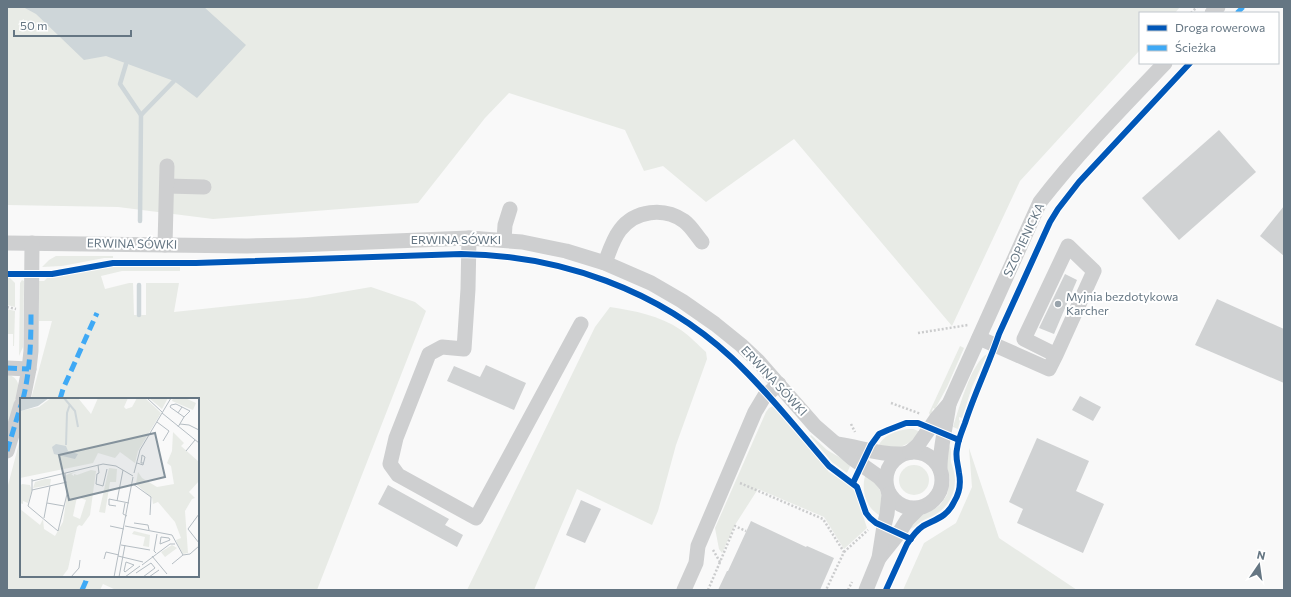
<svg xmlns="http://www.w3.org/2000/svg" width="1291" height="597" font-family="Commissioner,sans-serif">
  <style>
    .green { fill: #e8ebe6 }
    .water { fill: #ced6d9 }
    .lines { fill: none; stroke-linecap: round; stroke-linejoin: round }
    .stream { stroke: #ced6d9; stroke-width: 4.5 }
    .building { fill: #d0d2d3 }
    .path { stroke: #cbcccd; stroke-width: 2.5; stroke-dasharray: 2 2; stroke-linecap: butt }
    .minor { stroke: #cecfd0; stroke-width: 15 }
    .quiet { stroke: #3fa9f5; stroke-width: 5; stroke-dasharray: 10 5; stroke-linecap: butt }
    .cycleway-casing { stroke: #fff; stroke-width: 8 }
    .cycleway { stroke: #0057b8; stroke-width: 6 }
    .poi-dot { fill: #99a4ac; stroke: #fff; stroke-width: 1.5 }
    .labels { text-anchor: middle; stroke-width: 4; stroke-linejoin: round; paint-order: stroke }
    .street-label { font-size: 12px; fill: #657683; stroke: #fff }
    .poi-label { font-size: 12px; fill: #657683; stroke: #fff; text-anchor: start }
    .inset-river { fill: none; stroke: #ced6d9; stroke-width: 2 }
    .inset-road { fill: none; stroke: #b5bdc3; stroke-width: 1 }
    .view { fill: #84929c; fill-opacity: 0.15; stroke: #84929c; stroke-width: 2 }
    .inset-edge { fill: none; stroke: #657683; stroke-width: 2 }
  </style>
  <rect width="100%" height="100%" fill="#f9f9f9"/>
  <!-- green -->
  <g class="green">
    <polygon points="7,7 1180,7 1175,13 1140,13 1140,50 1020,181 952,326 794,139 706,202 663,166 644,171 625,130 509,93 485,118 418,203 213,219 118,207 7,205"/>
    <polygon points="56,256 113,256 113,258 104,258 62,266 42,267 49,260"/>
    <polygon points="105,267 180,267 180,271 122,271 101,276 105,289 129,283 133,283 134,315 146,315 146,283 179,283 174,312 307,298 371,287 415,302 426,311 317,590 116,590 103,584 100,590 7,590 7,489 21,436 21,576 198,576 198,399 31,399 52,321 39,321 39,281 44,281 47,278 58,277"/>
    <polygon points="7,278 10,278 15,283 15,307 7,305"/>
    <polygon points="22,280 24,281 23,347 19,356 20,283"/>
    <path d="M 610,307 C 635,311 659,315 681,330 C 690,336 698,345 706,352 L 707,359 L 676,445 L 658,511 L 652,525 L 577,489 L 534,590 L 467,590 L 595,327 Z"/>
    <polygon points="7,309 15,311 14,346 13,346 13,334 8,334"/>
    <polygon points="960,346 964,348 947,387 935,409 933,408 932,411 933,412 931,417 929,413"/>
    <path d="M 987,354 L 972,387 L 962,418 L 959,417 L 959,420 L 960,421 L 958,429 L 953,427 C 959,409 971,363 987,354 Z"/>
    <path d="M 7,374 C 14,376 18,380 19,388 L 7,430 Z"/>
    <polygon points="773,406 829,472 852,487 855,491 867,528 844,549 824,517 758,489 735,525 722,553 719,549 715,528 766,412 769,408"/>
    <path d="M 913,429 L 921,432 C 904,449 901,448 878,447 C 883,434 900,429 913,429 Z"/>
    <polygon points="811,435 827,450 851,464 847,473 832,462 810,436"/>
    <path d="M 948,444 C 953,449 950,456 951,462 C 953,468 955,474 955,480 C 955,494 948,507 936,514 C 932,517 927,518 922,521 C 917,524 915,528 909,529 L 909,525 L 920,516 L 936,508 L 940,505 L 947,495 L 950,480 L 946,462 Z"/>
    <polygon points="969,448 999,538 1077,590 903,590 924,543 956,523 972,487"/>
    <circle cx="914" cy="480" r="15"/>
    <path d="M 866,473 C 883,491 883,492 881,516 C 866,509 860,489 866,473 Z"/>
  </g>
  <!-- water -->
  <polygon class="water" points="23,7 204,7 246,45 197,98 174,81 106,56 84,60 36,14"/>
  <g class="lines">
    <!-- stream -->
    <g class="stream">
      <polyline points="126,64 120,84 141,115 140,221"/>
      <polyline points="141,115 174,81"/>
      <polyline points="139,285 139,315"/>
    </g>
  </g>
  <!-- building -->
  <g class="building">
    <polygon points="1219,130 1256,172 1179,240 1142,198"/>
    <polygon points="1284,206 1284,256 1260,236"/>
    <polygon points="1065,274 1077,280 1054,334 1039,328"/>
    <polygon points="1217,299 1284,329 1284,383 1195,345"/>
    <polygon points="486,365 526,383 514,410 447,381 454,366 480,377"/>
    <polygon points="1080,396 1101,407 1093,421 1072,410"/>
    <polygon points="1037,438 1089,461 1076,491 1104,504 1083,553 1017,523 1023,509 1009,502"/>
    <polygon points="388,485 449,519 445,525 463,535 457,547 378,504"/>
    <polygon points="581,500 601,509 585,543 566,535"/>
    <polygon points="751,521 806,547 807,546 834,558 820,590 718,590 727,571 728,571"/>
  </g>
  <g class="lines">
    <!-- path -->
    <g class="path">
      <polyline points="1191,13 1197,7"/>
      <polyline points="7,307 16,309"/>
      <polyline points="918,333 968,325"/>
      <polyline points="891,403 921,414"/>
      <polyline points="851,424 855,432"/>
      <polyline points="740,483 823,519 844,552 826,590"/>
      <polyline points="713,550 720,562 735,526 746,531"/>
      <polyline points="844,552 868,530"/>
      <polyline points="708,590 720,562"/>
      <polyline points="848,590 852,582"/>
    </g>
    <!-- minor -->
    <g class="minor">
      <polyline points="1212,13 1218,7"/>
      <polyline points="167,186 204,187"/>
      <polyline points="469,238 468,289 464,349 442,347 429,354 396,438 390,464 398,475 476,518 581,324"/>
      <polyline points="504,240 505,225 510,209"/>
      <polyline points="7,243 247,246 296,245 469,238 522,242 566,251 605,263 651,283 682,301 715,324 741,345 758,361 815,426 852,458 879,477 886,485"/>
      <polyline points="165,245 167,166"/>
      <path d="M 605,263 C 609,252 613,239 620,230 C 635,210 664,207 684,221 C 691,226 696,235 702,242"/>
      <polyline points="979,338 1049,369 1056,355 1094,271 1068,246 1024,339 1056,355"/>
      <polyline points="7,368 29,369"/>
      <polyline points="23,399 29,369 31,351 32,243"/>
      <path d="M 837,444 C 859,447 879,455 901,454"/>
      <polyline points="7,451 21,405"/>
      <circle cx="914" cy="480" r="28"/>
      <path d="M 910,452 L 918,445 L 936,419 L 949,404 L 1040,202 C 1078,153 1122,108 1165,63"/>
      <path d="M 940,468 C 940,447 946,426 949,404"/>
      <polyline points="879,558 899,533 907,520 919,508"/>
      <polyline points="684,590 696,563 698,546 755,412 764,397 779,384"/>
      <polyline points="866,590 879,558 884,526 887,514 889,494"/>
    </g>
    <!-- quiet -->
    <g class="quiet">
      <polyline points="1237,13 1243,7"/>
      <polyline points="7,368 29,369"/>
      <path d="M 23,399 C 30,371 31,343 31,314"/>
      <polyline points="60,399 63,389 97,313"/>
      <polyline points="7,451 21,405"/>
      <polyline points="82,590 86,581 87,576"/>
    </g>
    <defs>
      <g id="cycleway">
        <path d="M 7,274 L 52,274 L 113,263 L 196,263 L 461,254 C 560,255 659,290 732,358 C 767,391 797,429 829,466 L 857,487 L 866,513 L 870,518 L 876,523 L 911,539"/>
        <polyline points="853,483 871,445 879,434 888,430 906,423 918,423 959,440"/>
        <path d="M 886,590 L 907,544 C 911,538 917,530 923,526 C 936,519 947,517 954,502 C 959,494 961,483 959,473 C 958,464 955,457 957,449 C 958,440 962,431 965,423 C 975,392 989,364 999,334 L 1050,222 L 1058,209 L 1079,182 L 1190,63"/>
      </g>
    </defs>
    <!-- cycleway casing -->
    <use href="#cycleway" class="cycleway-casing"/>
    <!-- cycleway -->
    <use href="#cycleway" class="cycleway"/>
  </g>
  <!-- markers -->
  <circle class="poi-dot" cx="1058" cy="304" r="4"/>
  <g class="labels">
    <!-- street labels -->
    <g class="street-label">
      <text x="456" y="244">ERWINA SÓWKI</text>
      <text transform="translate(1024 240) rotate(-65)" y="4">SZOPIENICKA</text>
      <text transform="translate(132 244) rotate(1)" y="4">ERWINA SÓWKI</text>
      <text transform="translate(774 381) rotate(47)" y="4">ERWINA SÓWKI</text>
    </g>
    <!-- poi labels -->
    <g class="poi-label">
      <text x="1066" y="301">Myjnia bezdotykowa<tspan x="1066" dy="14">Karcher</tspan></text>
    </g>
  </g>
  <!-- overview -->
  <g transform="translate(20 398)">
    <rect width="179" height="179" fill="#f9f9f9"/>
    <path d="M 31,0 L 58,0 L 71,16 L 78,0 L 108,0 L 104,9 L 106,11 L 112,9 L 117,0 L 125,0 L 141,15 L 118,53 L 115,65 L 100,54 L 95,60 L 78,55 L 73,65 L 0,80 L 0,13 L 19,9 ZM 129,0 L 148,0 L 142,11 ZM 153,0 L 165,0 L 176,5 L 173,12 L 152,3 ZM 153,34 L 164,45 L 161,48 L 179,64 L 179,83 L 169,94 L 175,100 L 172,101 L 165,113 L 168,155 L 163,156 L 157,145 L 156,142 L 161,140 L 155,124 L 138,104 L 133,106 L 132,100 L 116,86 L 118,74 L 122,80 L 137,89 L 154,86 L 151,68 L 147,65 L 152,53 ZM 89,70 L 97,71 L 96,84 L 90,84 L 85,115 L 79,114 ZM 71,72 L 76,73 L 70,117 L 62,128 L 59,127 L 57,129 L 48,171 L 42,179 L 0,179 L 0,111 L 20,127 L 23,121 L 24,131 L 35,138 L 43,124 L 47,97 L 46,77 L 51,75 L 57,74 L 51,76 L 54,78 L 54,76 L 57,77 ZM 57,99 L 66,102 L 60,121 L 53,118 ZM 25,81 L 31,81 L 30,87 L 13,90 L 15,84 ZM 2,86 L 10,87 L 12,92 L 8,105 L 3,103 L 3,106 L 0,105 L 0,88 ZM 114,133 L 130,137 L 129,149 L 123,148 L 125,139 L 112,136 ZM 152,147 L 157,150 L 145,159 L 141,154 Z" fill="#e8ebe6" fill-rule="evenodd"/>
    <path d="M 0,0 L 29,0 L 18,8 L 1,13 ZM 36,46 L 46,48 L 48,53 L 58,56 L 55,61 L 34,56 L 32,49 Z" fill="#ced6d9"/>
    <path class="inset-river" d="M 44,0 L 55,13 L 58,29M 46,47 L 47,15 L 50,6"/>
    <path class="inset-road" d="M 127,0 L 142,14M 162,9 L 170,13 L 164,19M 142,15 L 179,45M 137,24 L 149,33 L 143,43M 160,26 L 169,27 L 179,32M 158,29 L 164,19 L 150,9 L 151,7 L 156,6 L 162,9 L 158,15M 166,53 L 175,42M 117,65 L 123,67 L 125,59M 123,65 L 121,65 L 122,57 L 125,59M 78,67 L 79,75 L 77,76 L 76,86 L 83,88 L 87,71M 114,75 L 120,52 L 151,0M 12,81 L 12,93 L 8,108 L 38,133 L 47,96 L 45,75M 12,83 L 83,66 L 96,68 L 113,78M 113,86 L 131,99 L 130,117M 12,92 L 47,84M 97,103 L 103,72M 27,105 L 44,108M 105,105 L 103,116 L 107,118M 96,108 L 89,107 L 89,101 L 109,105M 179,116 L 168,131 L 179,145M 24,120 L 30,88M 114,125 L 128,127 L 129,132M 90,128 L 104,131M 105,128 L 152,137 L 163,157 L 170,156 L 179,148M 141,139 L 149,140 L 150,142 L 140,146 ZM 101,147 L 130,152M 136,155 L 134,153 L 137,136M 98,158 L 123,164M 132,158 L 147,176M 84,161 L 86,154 L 99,157M 106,164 L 114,167 L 105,174 L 104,173 ZM 152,166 L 163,157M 122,167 L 150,146 L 155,146M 116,175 L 131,165 L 135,170 L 123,179M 51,179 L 59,170 L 60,162M 94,179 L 113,79M 99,179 L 105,147M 105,179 L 120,168M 129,179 L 139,172"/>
    <path class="view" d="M 135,35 L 145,79 L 49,102 L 39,57 Z"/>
    <rect width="179" height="179" class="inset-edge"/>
  </g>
  <!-- border -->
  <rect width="1291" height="597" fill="none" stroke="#657683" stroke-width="16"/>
  <!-- legend -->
  <rect x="1139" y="12" width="140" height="52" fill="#ffffff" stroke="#c1c8cd"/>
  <rect x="1147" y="25" width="20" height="6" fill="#0057b8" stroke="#c1c8cd"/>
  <text x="1175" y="32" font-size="12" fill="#657683">Droga rowerowa</text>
  <rect x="1147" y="45" width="20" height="6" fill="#3fa9f5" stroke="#c1c8cd"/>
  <text x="1175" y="52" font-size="12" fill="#657683">Ścieżka</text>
  <!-- north arrow -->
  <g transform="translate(1259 565) rotate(13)" stroke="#ffffff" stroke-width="3" paint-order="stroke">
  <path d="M0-3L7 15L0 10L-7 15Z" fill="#657683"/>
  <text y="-6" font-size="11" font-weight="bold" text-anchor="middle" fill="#657683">N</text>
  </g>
  <!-- scale -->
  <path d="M14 30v6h117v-6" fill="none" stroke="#657683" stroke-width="2"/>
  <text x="20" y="30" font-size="12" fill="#657683" stroke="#ffffff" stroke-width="3" paint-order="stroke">50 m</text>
</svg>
